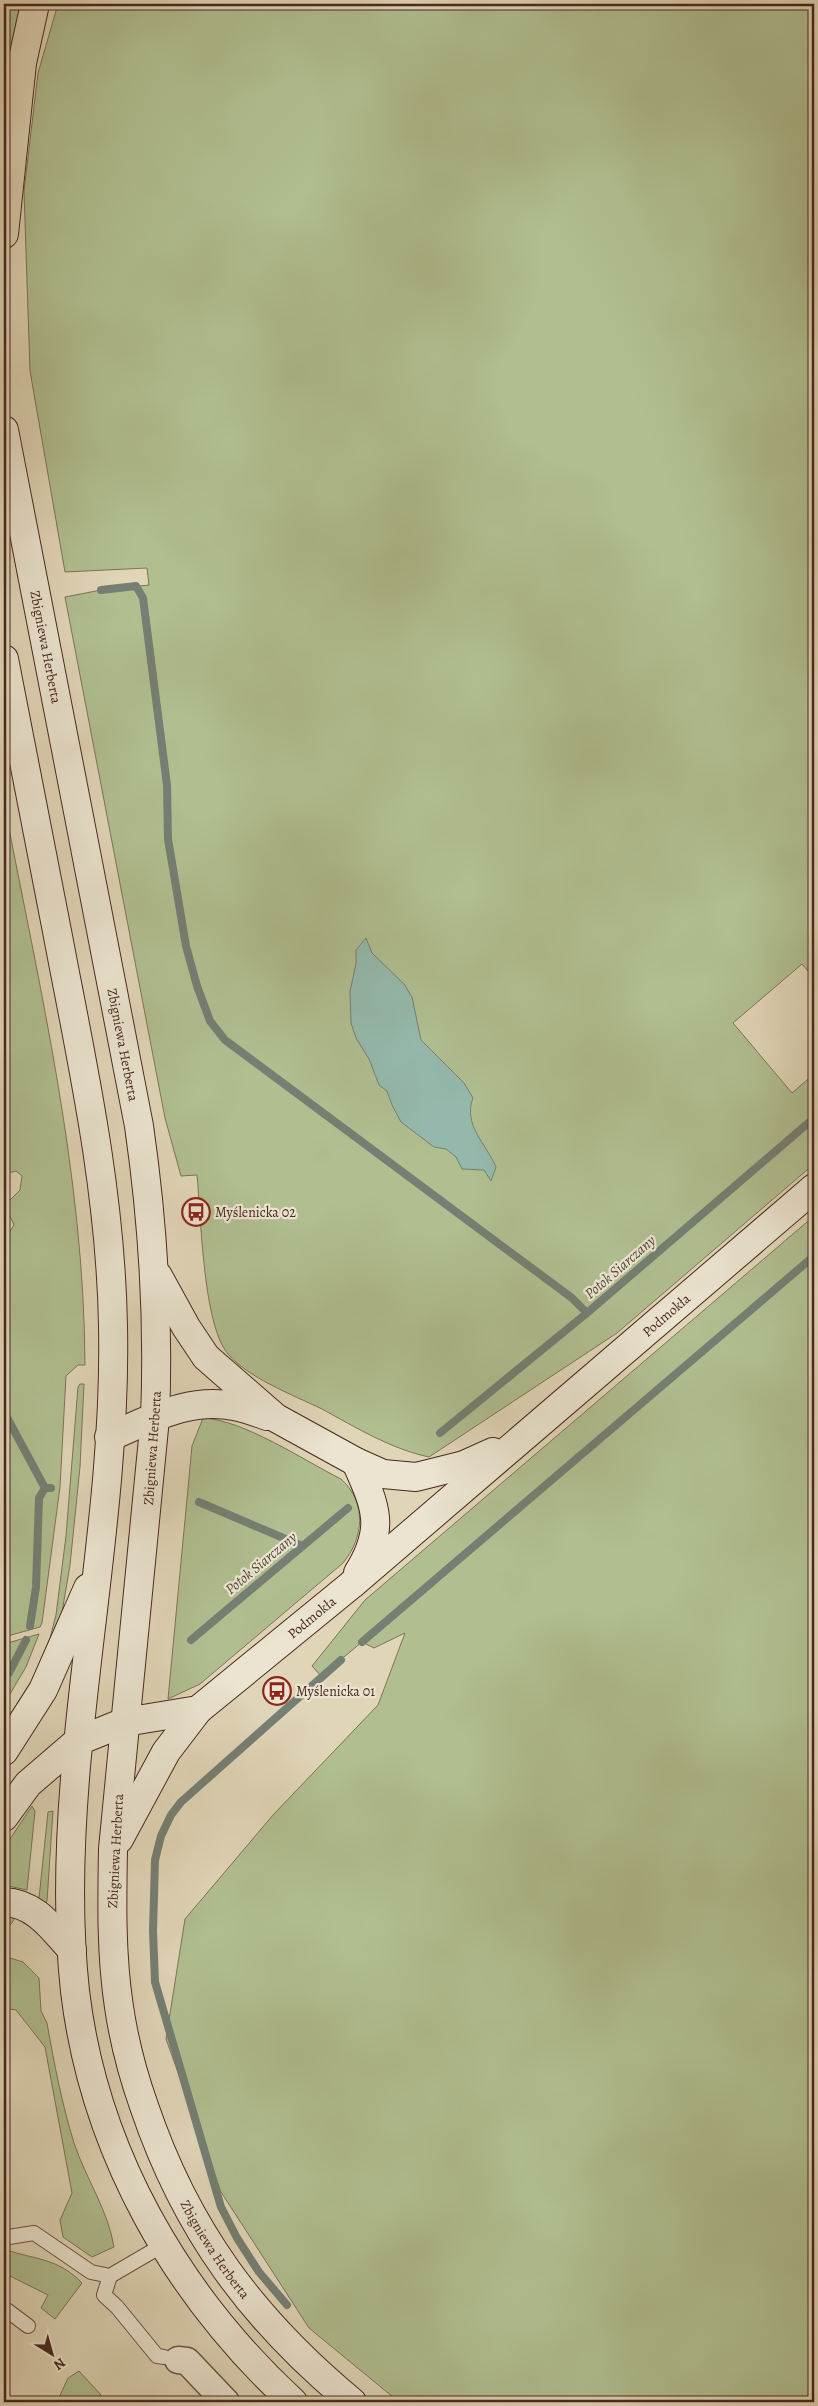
<svg xmlns="http://www.w3.org/2000/svg" width="818" height="2406" font-family="Alegreya,serif">
  <style>
    .green { fill: #b0be90; stroke: #7c7457 }
    .water { fill: #94b9ac; stroke: #757f73 }
    .lines { fill: none; stroke-linecap: round; stroke-linejoin: round }
    .stream { stroke: #757f73; stroke-width: 8 }
    .lane-casing { stroke: #6d5444; stroke-width: 16 }
    .street-casing { stroke: #6d5444; stroke-width: 29 }
    .secondary-casing { stroke: #47291e; stroke-width: 30 }
    .highway-casing { stroke: #47291e; stroke-width: 30 }
    .lane { stroke: #ebe4d0; stroke-width: 14 }
    .street { stroke: #ebe4d0; stroke-width: 26 }
    .secondary { stroke: #ebe4d0; stroke-width: 28 }
    .highway { stroke: #e0d5b7; stroke-width: 28 }
    .labels { text-anchor: middle; stroke-width: 4.5; stroke-linejoin: round; paint-order: stroke }
    .street-label { font-size: 14px; fill: #47291e; stroke: #ebe4d0 }
    .poi-label { font-size: 14px; fill: #47291e; stroke: #ebe4d0; text-anchor: start }
    .water-label { font-size: 15px; font-style: italic; fill: #56463a; stroke: #ebe4d0 }
  </style>
  <rect width="100%" height="100%" fill="#e0d5b7"/>
  <filter id="stains"><feTurbulence type="fractalNoise" baseFrequency=".004" numOctaves="4"/><feColorMatrix values="0 0 0 0 .2 0 0 0 0 .09 0 0 0 0 .02 0 0 0 .5 -.17"/></filter>
  <radialGradient id="worn" r=".72"><stop offset=".6" stop-color="#630" stop-opacity="0"/><stop offset="1" stop-color="#630" stop-opacity=".3"/></radialGradient>
  <!-- green -->
  <g class="green">
    <polygon points="4,4 24,4 4,124"/>
    <path d="M 58,4 L 814,4 L 814,978 L 802,964 L 733,1023 L 792,1093 L 814,1074 L 814,1164 L 617,1333 L 429,1457 C 391,1449 355,1427 322,1409 C 293,1395 243,1376 225,1350 C 203,1317 201,1217 197,1175 L 181,1176 L 165,1118 L 65,597 L 101,590 L 149,585 L 147,568 L 65,572 L 30,371 L 24,191 L 38,73 Z"/>
    <path d="M 4,803 C 40,990 84,1174 85,1365 L 78,1365 L 66,1376 L 60,1487 L 42,1623 L 40,1627 L 4,1637 L 4,1616 L 9,1614 L 4,1601 L 4,1237 L 7,1236 L 14,1225 L 5,1205 L 20,1190 L 22,1176 L 16,1171 L 4,1174 Z"/>
    <polygon points="814,1216 814,2402 399,2402 309,2328 221,2192 166,2039 185,1919 273,1815 378,1705 405,1633 374,1648 362,1642 321,1676 312,1666 365,1600"/>
    <polygon points="80,1384 84,1384 80,1467 70,1565 60,1624 54,1647 4,1737 4,1724 32,1680 50,1638 56,1615 66,1536 78,1387"/>
    <path d="M 203,1418 C 244,1420 303,1460 341,1479 C 367,1502 364,1538 343,1563 L 200,1684 L 168,1699 L 192,1446 Z"/>
    <polygon points="39,1634 26,1667 4,1704 4,1681 7,1674 4,1662 4,1644"/>
    <polygon points="32,1806 35,1811 27,1890 4,1885 4,1848"/>
    <polygon points="53,1811 47,1901 45,1904 39,1898 48,1812"/>
    <polygon points="4,1909 18,1911 12,1923 4,1931"/>
    <path d="M 4,1956 L 23,1962 L 39,1978 L 41,2011 L 47,2023 C 54,2063 62,2104 74,2143 C 86,2179 108,2210 114,2247 L 92,2257 L 63,2237 L 60,2220 L 72,2193 L 45,2047 L 16,2010 L 4,2008 Z"/>
    <path d="M 4,2249 C 34,2260 57,2257 82,2283 L 55,2319 L 41,2308 L 48,2295 L 4,2273 Z"/>
    <polygon points="79,2371 101,2395 98,2402 57,2402 68,2378"/>
  </g>
  <!-- water -->
  <path class="water" d="M 366,938 L 372,953 L 404,984 L 412,997 L 421,1040 L 464,1083 L 473,1098 C 463,1125 485,1142 496,1167 L 491,1181 L 484,1170 L 462,1169 L 456,1157 L 446,1149 L 434,1147 L 401,1122 L 392,1105 L 387,1091 L 379,1085 L 369,1059 L 356,1038 L 351,1023 L 350,992 L 356,963 L 356,950 Z"/>
  <g class="lines">
    <!-- stream -->
    <g class="stream">
      <polyline points="101,590 136,586 143,598 167,785 168,839 186,946 197,986 210,1021 225,1040 572,1298 587,1313"/>
      <polyline points="4,1412 45,1488 51,1488"/>
      <polyline points="440,1433 587,1313 814,1118"/>
      <polyline points="199,1502 302,1546"/>
      <polyline points="30,1626 36,1587 39,1498 45,1488"/>
      <polyline points="191,1640 348,1508"/>
      <polyline points="362,1642 814,1256"/>
      <polyline points="9,1673 26,1640"/>
      <polyline points="287,2305 259,2272 237,2238 221,2207 155,1982 153,1931 155,1860 161,1836 171,1815 181,1802 341,1660"/>
    </g>
    <defs>
      <g id="lane">
        <polyline points="4,2234 9,2237 34,2233 91,2272 110,2276 163,2245"/>
        <polyline points="110,2276 104,2295 117,2307 157,2356 164,2357"/>
        <polyline points="4,2308 28,2326"/>
      </g>
      <polyline id="street" points="178,2360 187,2361 226,2402"/>
      <g id="secondary">
        <path id="s1" d="M 4,430 L 139,1126 C 153,1223 159,1320 155,1418 L 113,1849 C 112,1902 111,1955 119,2007 C 124,2041 133,2075 144,2106 C 186,2230 252,2319 352,2402"/>
        <path d="M 4,659 C 24,763 45,868 65,973 C 88,1090 111,1206 113,1326 C 116,1466 91,1606 78,1745 C 70,1826 66,1909 75,1991 C 94,2151 176,2294 293,2402"/>
        <polyline points="158,1276 186,1327 206,1357 276,1418 356,1462 383,1474 416,1477 464,1465 493,1452"/>
        <path d="M 109,1437 C 150,1420 188,1397 234,1406 C 245,1408 256,1412 267,1416"/>
        <path d="M 356,1462 C 376,1507 386,1528 358,1573"/>
        <polyline points="4,1751 43,1690 88,1588"/>
        <path id="s2" d="M 4,1817 L 28,1784 L 78,1741 L 125,1722 L 198,1710 L 351,1585 L 814,1188"/>
        <polyline points="119,1839 166,1752 198,1710"/>
        <path d="M 4,1902 C 35,1903 52,1928 72,1950"/>
      </g>
      <polyline id="highway" points="4,234 22,63 35,4"/>
    </defs>
    <!-- lane casing -->
    <use href="#lane" class="lane-casing"/>
    <!-- street casing -->
    <use href="#street" class="street-casing"/>
    <!-- secondary casing -->
    <use href="#secondary" class="secondary-casing"/>
    <!-- highway casing -->
    <use href="#highway" class="highway-casing"/>
    <!-- lane -->
    <use href="#lane" class="lane"/>
    <!-- street -->
    <use href="#street" class="street"/>
    <!-- secondary -->
    <use href="#secondary" class="secondary"/>
    <!-- highway -->
    <use href="#highway" class="highway"/>
  </g>
  <!-- icons -->
  <defs>
    <symbol id="bus-ring" viewBox="-11 -11 22 22"><circle r="9.5" fill="#ebe4d0" stroke="#8f2418" stroke-width="1.5"/><path d="M-5-6H5V4H4V6H2V4H-2V6H-4V4H-5ZM-3.5-4V0h7V-4ZM-3.5 1.2v1.5H-2V1.2ZM2 1.2v1.5H3.5V1.2Z" fill="#8f2418"/></symbol>
  </defs>
  <g fill-rule="evenodd">
    <use href="#bus-ring" x="180" y="1196" width="32" height="32"/>
    <use href="#bus-ring" x="261" y="1675" width="32" height="32"/>
  </g>
  <g class="labels">
    <!-- street labels -->
    <g class="street-label">
      <text dy="5" stroke="none"><textPath href="#s1" startOffset="221">Zbigniewa Herberta</textPath></text>
      <text dy="5" stroke="none"><textPath href="#s1" startOffset="626">Zbigniewa Herberta</textPath></text>
      <text dy="5" stroke="none"><textPath href="#s2" startOffset="844">Podmokła</textPath></text>
      <text transform="translate(152 1448) rotate(-86)" y="5">Zbigniewa Herberta</text>
      <text dy="5" stroke="none"><textPath href="#s2" startOffset="378">Podmokła</textPath></text>
      <text transform="translate(115 1851) rotate(-87)" y="5">Zbigniewa Herberta</text>
      <text dy="5" stroke="none"><textPath href="#s1" startOffset="1856">Zbigniewa Herberta</textPath></text>
    </g>
    <!-- poi labels -->
    <g class="poi-label">
      <text x="215" y="1217">Myślenicka 02</text>
      <text x="296" y="1696">Myślenicka 01</text>
    </g>
    <!-- water labels -->
    <g class="water-label">
      <text transform="translate(620 1267) rotate(-41)" y="5">Potok Siarczany</text>
      <text transform="translate(261 1563) rotate(-40)" y="5">Potok Siarczany</text>
    </g>
  </g>
  <!-- margin -->
  <rect width="818" height="2406" fill="none" stroke="#e0d5b7" stroke-width="20"/>
  <rect x="5" y="5" width="808" height="2396" fill="none" stroke="#47291e" stroke-width="2.5"/>
  <rect x="10" y="10" width="798" height="2386" fill="none" stroke="#47291e"/>
  <!-- north arrow -->
  <g transform="translate(52 2354) rotate(143)" stroke="#ebe4d0" stroke-width="4" paint-order="stroke">
  <path d="M0-4L9 19L0 12L-9 19Z" fill="#47291e"/>
  <text y="-8" font-size="14" font-weight="bold" text-anchor="middle" fill="#47291e">N</text>
  </g>
  <rect width="100%" height="100%" filter="url(#stains)"/>
  <rect width="100%" height="100%" fill="url(#worn)"/>
</svg>
